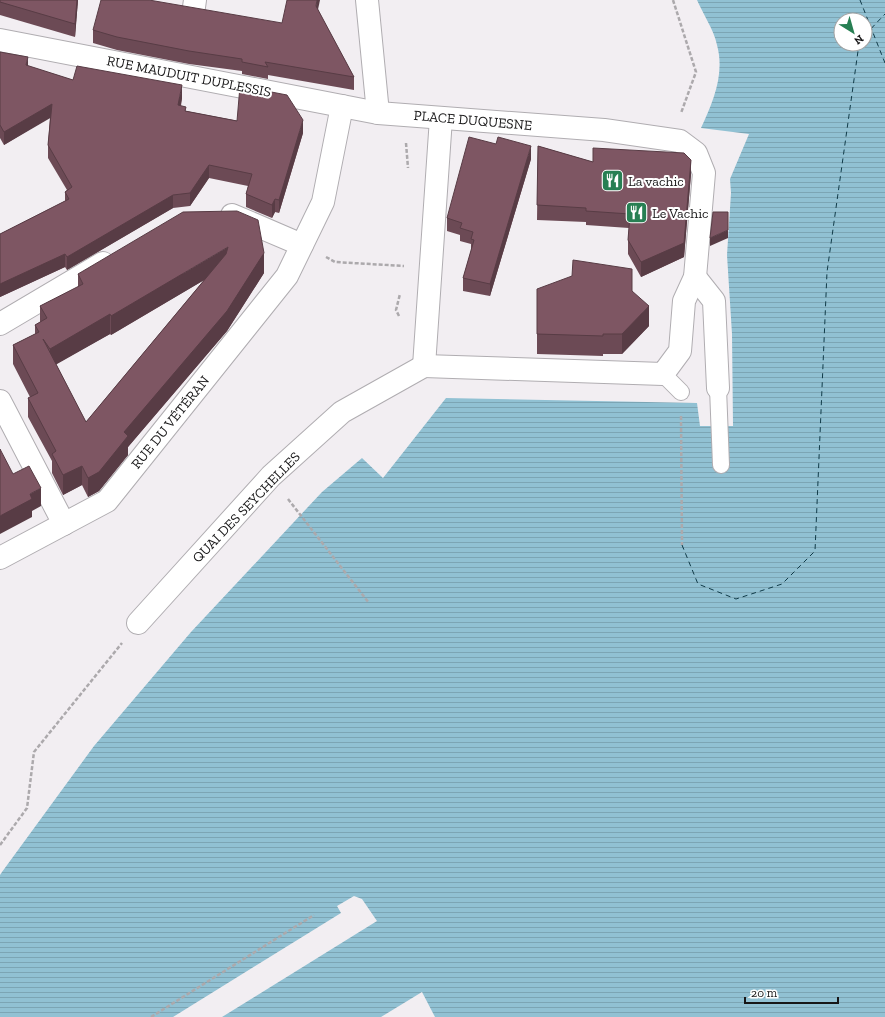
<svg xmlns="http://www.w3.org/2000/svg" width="885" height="1017" font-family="'Zilla Slab',serif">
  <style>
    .water { fill: url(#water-rules); fill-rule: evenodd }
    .pier { fill: #f2eef2 }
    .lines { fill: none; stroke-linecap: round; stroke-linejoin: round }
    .ferry { stroke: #103b49; stroke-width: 1; stroke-dasharray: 5 4; stroke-linecap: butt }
    .service-casing { stroke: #b0adb1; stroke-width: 18 }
    .minor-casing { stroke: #b0adb1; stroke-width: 24 }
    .path { stroke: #aca9ac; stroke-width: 2.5; stroke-dasharray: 4 2; stroke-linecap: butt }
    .service { stroke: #fff; stroke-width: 16 }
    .minor { stroke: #fff; stroke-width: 22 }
    .wall { fill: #6c4a55; fill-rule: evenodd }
    .shaded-wall { fill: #583c45 }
    .building { fill: #7e5663; stroke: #583c45; fill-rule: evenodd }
    .labels { text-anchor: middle; stroke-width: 4; stroke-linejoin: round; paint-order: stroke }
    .street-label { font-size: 14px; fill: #171617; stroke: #fff }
    .poi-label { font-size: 14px; fill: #171617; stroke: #fff; text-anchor: start }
  </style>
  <defs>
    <pattern id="water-rules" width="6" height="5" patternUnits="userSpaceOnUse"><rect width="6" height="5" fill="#91c1d3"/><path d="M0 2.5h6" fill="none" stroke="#7ca5b4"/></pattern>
  </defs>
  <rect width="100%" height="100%" fill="#f2eef2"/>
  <!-- water -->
  <path class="water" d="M 697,0 L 885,0 L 885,1017 L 0,1017 L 0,875 L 2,872 L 94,746 L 191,632 L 322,492 L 362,458 L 383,478 L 446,398 L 697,403 L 700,426 L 733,426 L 732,334 L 727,255 L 731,193 L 730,179 L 749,134 L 701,128 C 713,102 725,74 717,45 C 714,30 703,14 697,0 ZM 841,20 L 865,20 L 865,44 L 841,44 Z"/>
  <!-- pier -->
  <g class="pier">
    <polygon points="354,896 362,899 377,921 222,1017 173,1017 341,913 337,906"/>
    <polygon points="422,992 435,1017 381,1017"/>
  </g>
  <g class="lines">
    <!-- ferry -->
    <g class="ferry">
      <polyline points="860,0 885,63"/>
      <polyline points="865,35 885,14"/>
      <polyline points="682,545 698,584 736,599 782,584 815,551 827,272 859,44"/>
    </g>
    <defs>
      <g id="service">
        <polyline points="663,374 681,392"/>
        <polyline points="718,388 721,465"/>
      </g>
      <g id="minor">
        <polyline points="367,0 378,113"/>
        <polyline points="194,7 195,0"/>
        <polyline points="0,40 378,113 604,130 680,141 696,153 704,173 695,277 684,301 680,351 663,374 424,366"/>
        <polyline points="232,215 302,245"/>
        <polyline points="695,277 714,301 718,388"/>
        <polyline points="0,324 103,263"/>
        <polyline points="424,366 441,118"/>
        <polyline points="0,401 64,524"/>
        <polyline points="0,558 107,501 287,276 323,202 342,106"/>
        <polyline points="138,623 271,476 342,412 424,366"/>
      </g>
    </defs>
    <!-- service casing -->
    <use href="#service" class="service-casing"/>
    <!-- minor casing -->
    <use href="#minor" class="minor-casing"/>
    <!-- path -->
    <g class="path">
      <polyline points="673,0 696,72 681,113"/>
      <polyline points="406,143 408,168"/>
      <polyline points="326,257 335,262 404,266"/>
      <polyline points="399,316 396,310 400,294"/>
      <polyline points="681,416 682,545"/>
      <polyline points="288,499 369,603"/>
      <polyline points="0,845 27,808 34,752 122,643"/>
      <polyline points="151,1017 314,915"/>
    </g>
    <!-- service -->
    <use href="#service" class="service"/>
    <!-- minor -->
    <use href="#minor" class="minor"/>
  </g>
  <!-- wall -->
  <g class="wall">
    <polygon points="0,0 78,0 75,37 0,15"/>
    <polygon points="318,10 354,77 354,90 268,75 268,79 242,74 242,71 189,64 117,50 93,43 93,30 282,23"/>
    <polygon points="0,52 28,66 73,80 182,98 181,106 186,111 303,133 279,213 275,212 272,218 246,207 246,194 248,186 209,178 190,206 173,208 67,270 65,267 0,297 0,234 65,201 65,192 67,190 48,158 48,145 50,117 4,145 0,138"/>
    <polygon points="496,144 531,159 490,296 463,291 463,278 471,251 471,244 460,241 460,235 447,231 447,218"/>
    <polygon points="538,146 593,162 691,174 684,257 641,277 628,254 628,240 629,228 586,225 586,222 537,220"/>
    <path d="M 264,273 L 227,331 L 128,447 L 128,455 L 99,491 L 88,497 L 82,485 L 63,495 L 52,473 L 52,461 L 28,417 L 28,398 L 30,397 L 13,364 L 13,345 L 35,334 L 35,325 L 40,322 L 40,306 L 78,287 L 78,274 ZM 204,280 L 86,422 L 56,364 L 110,334 L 111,335 Z"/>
    <polygon points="537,289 632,291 649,326 622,354 603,354 603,356 537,354"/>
  </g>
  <!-- shaded-wall -->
  <g class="shaded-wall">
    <polygon points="77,0 78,0 75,37 75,24"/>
    <polygon points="317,0 320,0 316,19 316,6"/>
    <polygon points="28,57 28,70 26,65"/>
    <polygon points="182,85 182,98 178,118 178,105"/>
    <polygon points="52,104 52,117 4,145 4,132"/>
    <polygon points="303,120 303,133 279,213 279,200"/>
    <polygon points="531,146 531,159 490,296 490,284"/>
    <polygon points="691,160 691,174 684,257 641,277 641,262"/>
    <polygon points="209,165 209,178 190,206 190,193"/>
    <polygon points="173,195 173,208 67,270 67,257"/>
    <polygon points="275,199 275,212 272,218 272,205"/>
    <polygon points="728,230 728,238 710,246 710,238"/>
    <polygon points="228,247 228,266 111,335 111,316"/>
    <polygon points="264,253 264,273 227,331 128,447 128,455 99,491 88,497 88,478 124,432"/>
    <polygon points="65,254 65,267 0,297 0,284"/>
    <polygon points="649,306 649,326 622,354 622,334"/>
    <polygon points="110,314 110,334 50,368 50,349"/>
    <polygon points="82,466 82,485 63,495 63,475"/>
    <polygon points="41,488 41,506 32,511 32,517 0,534 0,516 30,494"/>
  </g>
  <!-- building -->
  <g class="building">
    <polygon points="0,0 77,0 75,24 0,2"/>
    <polygon points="101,0 149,0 282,23 287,0 317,0 316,6 354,77 265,62 268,67 242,62 242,59 189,51 117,37 93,30"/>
    <polygon points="0,52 28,57 26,65 73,80 77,66 182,85 178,105 186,107 185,111 237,121 240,86 287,95 303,120 279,200 275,199 272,205 246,194 252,174 209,165 190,193 173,195 67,257 65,254 0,284 0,234 69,199 65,192 72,187 48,145 52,104 4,132 0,125"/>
    <polygon points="469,137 496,144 498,137 531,146 490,284 463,278 474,240 471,239 473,232 460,228 462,223 447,218"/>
    <polygon points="538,146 593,162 593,148 684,153 691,160 684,243 641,262 628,240 630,214 586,211 586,208 537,205"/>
    <path d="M 237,211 L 258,220 L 264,253 L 227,311 L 124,432 L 128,436 L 99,472 L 88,478 L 82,466 L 63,475 L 52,454 L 56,451 L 28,398 L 38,393 L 13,345 L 39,332 L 35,325 L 47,318 L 40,306 L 83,284 L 78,274 L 183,212 ZM 228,247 L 226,254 L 86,422 L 43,339 L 50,349 L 110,314 L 111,316 Z"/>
    <polygon points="713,212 728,212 728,230 710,238"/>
    <polygon points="573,260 632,269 632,291 649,306 622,334 603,334 603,336 537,334 537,289 572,276"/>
    <polygon points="0,449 13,474 29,466 41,488 30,494 32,499 0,516"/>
  </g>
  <!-- icons -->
  <defs>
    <symbol id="restaurant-square" viewBox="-11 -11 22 22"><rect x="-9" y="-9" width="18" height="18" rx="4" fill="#277f53" stroke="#fff"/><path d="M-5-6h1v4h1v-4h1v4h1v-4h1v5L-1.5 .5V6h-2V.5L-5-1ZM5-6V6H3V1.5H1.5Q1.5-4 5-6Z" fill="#fff"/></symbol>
  </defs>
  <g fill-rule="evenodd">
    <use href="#restaurant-square" x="600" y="168" width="25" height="25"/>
    <use href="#restaurant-square" x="624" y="200" width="25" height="25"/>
  </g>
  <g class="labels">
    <!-- street labels -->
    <g class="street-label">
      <text transform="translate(189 76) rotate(11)" y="5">RUE MAUDUIT DUPLESSIS</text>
      <text transform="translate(473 120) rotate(5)" y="5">PLACE DUQUESNE</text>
      <text transform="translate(170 422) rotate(-51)" y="5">RUE DU VÉTÉRAN</text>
      <text transform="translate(246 507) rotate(-46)" y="5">QUAI DES SEYCHELLES</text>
    </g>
    <!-- poi labels -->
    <g class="poi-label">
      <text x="628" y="186">La vachic</text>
      <text x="652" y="218">Le Vachic</text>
    </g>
  </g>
  <!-- north arrow -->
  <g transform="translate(853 32) rotate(143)"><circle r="19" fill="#ffffff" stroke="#a2a2a2"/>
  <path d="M0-3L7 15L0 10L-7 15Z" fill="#277f53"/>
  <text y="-6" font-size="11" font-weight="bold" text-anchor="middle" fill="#171617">N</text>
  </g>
  <!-- scale -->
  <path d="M745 997v6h93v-6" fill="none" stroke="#171617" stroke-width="2"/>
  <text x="751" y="997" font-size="12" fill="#171617" stroke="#ffffff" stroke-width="3" paint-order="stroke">20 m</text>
</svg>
